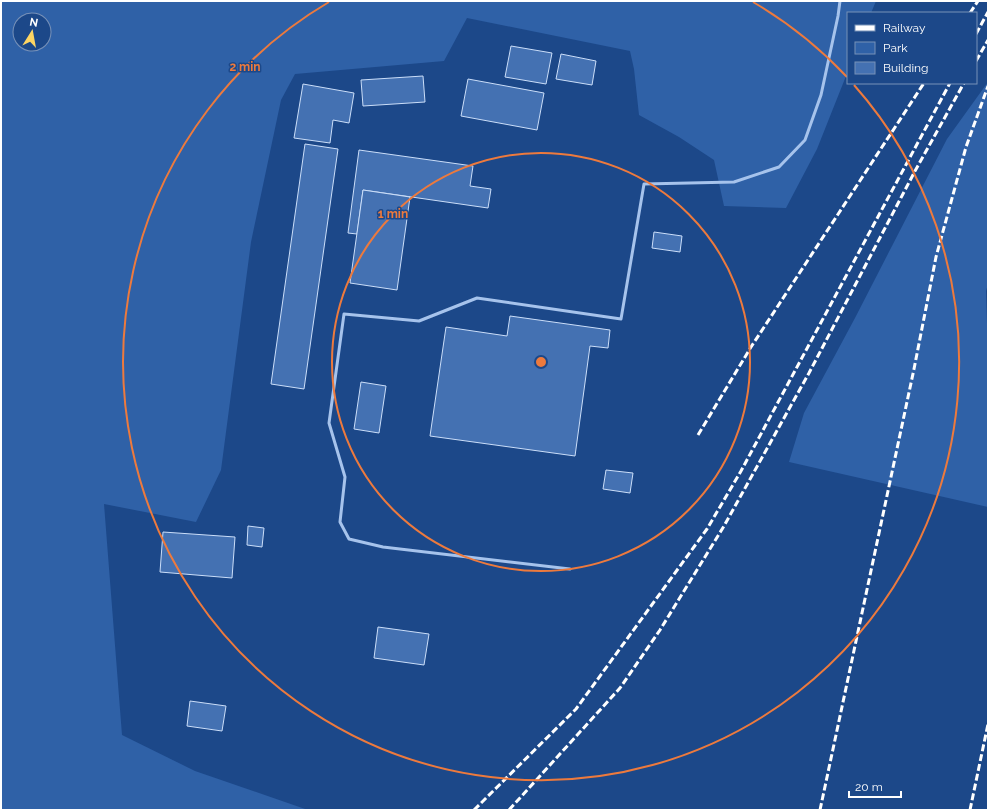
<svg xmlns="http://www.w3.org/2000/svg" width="989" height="811" font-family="Raleway,sans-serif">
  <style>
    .green { fill: #2f61a7; fill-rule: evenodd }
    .building { fill: #4471b2; stroke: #cbdef9 }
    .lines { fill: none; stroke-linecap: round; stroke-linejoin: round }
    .service { stroke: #a6c3ec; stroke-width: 3 }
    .rail { stroke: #fff; stroke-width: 3; stroke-dasharray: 7 3; stroke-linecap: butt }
    .ring { fill: none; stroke: #ed7a3d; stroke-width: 2 }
    .centre { fill: #ed7a3d; stroke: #1c4889; stroke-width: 2 }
    .ring-label { font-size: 12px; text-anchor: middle; font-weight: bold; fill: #ed7a3d; stroke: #1c4889; stroke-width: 3; stroke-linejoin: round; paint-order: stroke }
  </style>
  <rect width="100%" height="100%" fill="#1c4889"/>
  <!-- green -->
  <g class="green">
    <path d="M 1,1 L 876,1 L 871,13 L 848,13 L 848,71 L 817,149 L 786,208 L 724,206 L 714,160 L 679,137 L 639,115 L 634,69 L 630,51 L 467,18 L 444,61 L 295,74 L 281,100 L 251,242 L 221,470 L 196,522 L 104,504 L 122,735 L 195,771 L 308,810 L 1,810 ZM 20,20 L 44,20 L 44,44 L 20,44 Z"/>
    <polygon points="988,82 988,284 986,291 988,356 988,507 789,462 804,413 855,318 947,139"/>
  </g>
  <!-- building -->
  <g class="building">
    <polygon points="511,46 552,53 546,84 505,77"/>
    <polygon points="561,54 596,61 592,85 556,79"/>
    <polygon points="423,76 425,102 363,106 361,80"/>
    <polygon points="468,79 544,93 537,130 461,116"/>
    <polygon points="303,84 354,93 349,123 333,120 330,143 294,138"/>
    <polygon points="305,144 338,149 304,389 271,384"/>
    <polygon points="359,150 473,166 470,186 491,189 488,208 363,190 357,234 348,233"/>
    <polygon points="363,190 410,197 397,290 350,283"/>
    <polygon points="654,232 682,236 680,252 652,248"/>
    <polygon points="510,316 610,330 608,348 590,346 575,456 430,436 446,327 507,336"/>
    <polygon points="361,382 386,386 379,433 354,429"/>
    <polygon points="606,470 633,473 630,493 603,489"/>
    <polygon points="248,526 264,528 262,547 247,545"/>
    <polygon points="163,532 235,537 232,578 160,572"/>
    <polygon points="378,627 429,634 424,665 374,658"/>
    <polygon points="190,701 226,706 222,731 187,726"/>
  </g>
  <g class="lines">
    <!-- service -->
    <polyline class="service" points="570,569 383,547 349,539 340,522 345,477 329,423 344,314 419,321 477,298 621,319 644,184 734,182 779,167 805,140 821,95 838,16 840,1"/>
    <!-- rail -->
    <g class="rail">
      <polyline points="970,13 978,1"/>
      <polyline points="976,34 988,12"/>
      <polyline points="976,61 988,40"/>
      <polyline points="698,435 751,347 924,83"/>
      <polyline points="474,810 576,709 707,529 741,471 950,83"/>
      <polyline points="509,810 620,688 660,630 724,526 809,373 915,171 964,83"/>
      <polyline points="820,810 914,369 936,257 966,147 988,86"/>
      <polyline points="970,810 988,724"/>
    </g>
  </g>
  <!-- distance rings -->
  <g class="ring">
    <circle cx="541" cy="362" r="209"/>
    <path d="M753 2A418 418 0 0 1 847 77M854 85A418 418 0 1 1 329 2"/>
  </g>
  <circle cx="541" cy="362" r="6" class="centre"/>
  <g class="ring-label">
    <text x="245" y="71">2 min</text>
    <text x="393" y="218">1 min</text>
  </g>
  <!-- border -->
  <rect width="989" height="811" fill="none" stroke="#ffffff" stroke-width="4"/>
  <!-- legend -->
  <rect x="847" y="12" width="130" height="72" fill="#1c4889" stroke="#7791b8"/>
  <rect x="855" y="25" width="20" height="6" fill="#ffffff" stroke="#7791b8"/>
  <text x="883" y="32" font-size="12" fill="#ffffff">Railway</text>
  <rect x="855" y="42" width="20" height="12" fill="#2f61a7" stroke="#7791b8"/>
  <text x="883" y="52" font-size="12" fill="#ffffff">Park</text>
  <rect x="855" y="62" width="20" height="12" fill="#4471b2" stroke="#7791b8"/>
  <text x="883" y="72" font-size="12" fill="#ffffff">Building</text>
  <!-- north arrow -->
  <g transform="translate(32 32) rotate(11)"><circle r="19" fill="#1c4889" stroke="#7791b8"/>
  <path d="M0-3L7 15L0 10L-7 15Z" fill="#fdd563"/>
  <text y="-6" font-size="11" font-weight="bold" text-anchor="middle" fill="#ffffff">N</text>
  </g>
  <!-- scale -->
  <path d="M849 791v6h52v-6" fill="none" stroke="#ffffff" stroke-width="2"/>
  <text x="855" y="791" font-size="12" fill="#ffffff" stroke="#1c4889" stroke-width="3" paint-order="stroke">20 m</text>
</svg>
